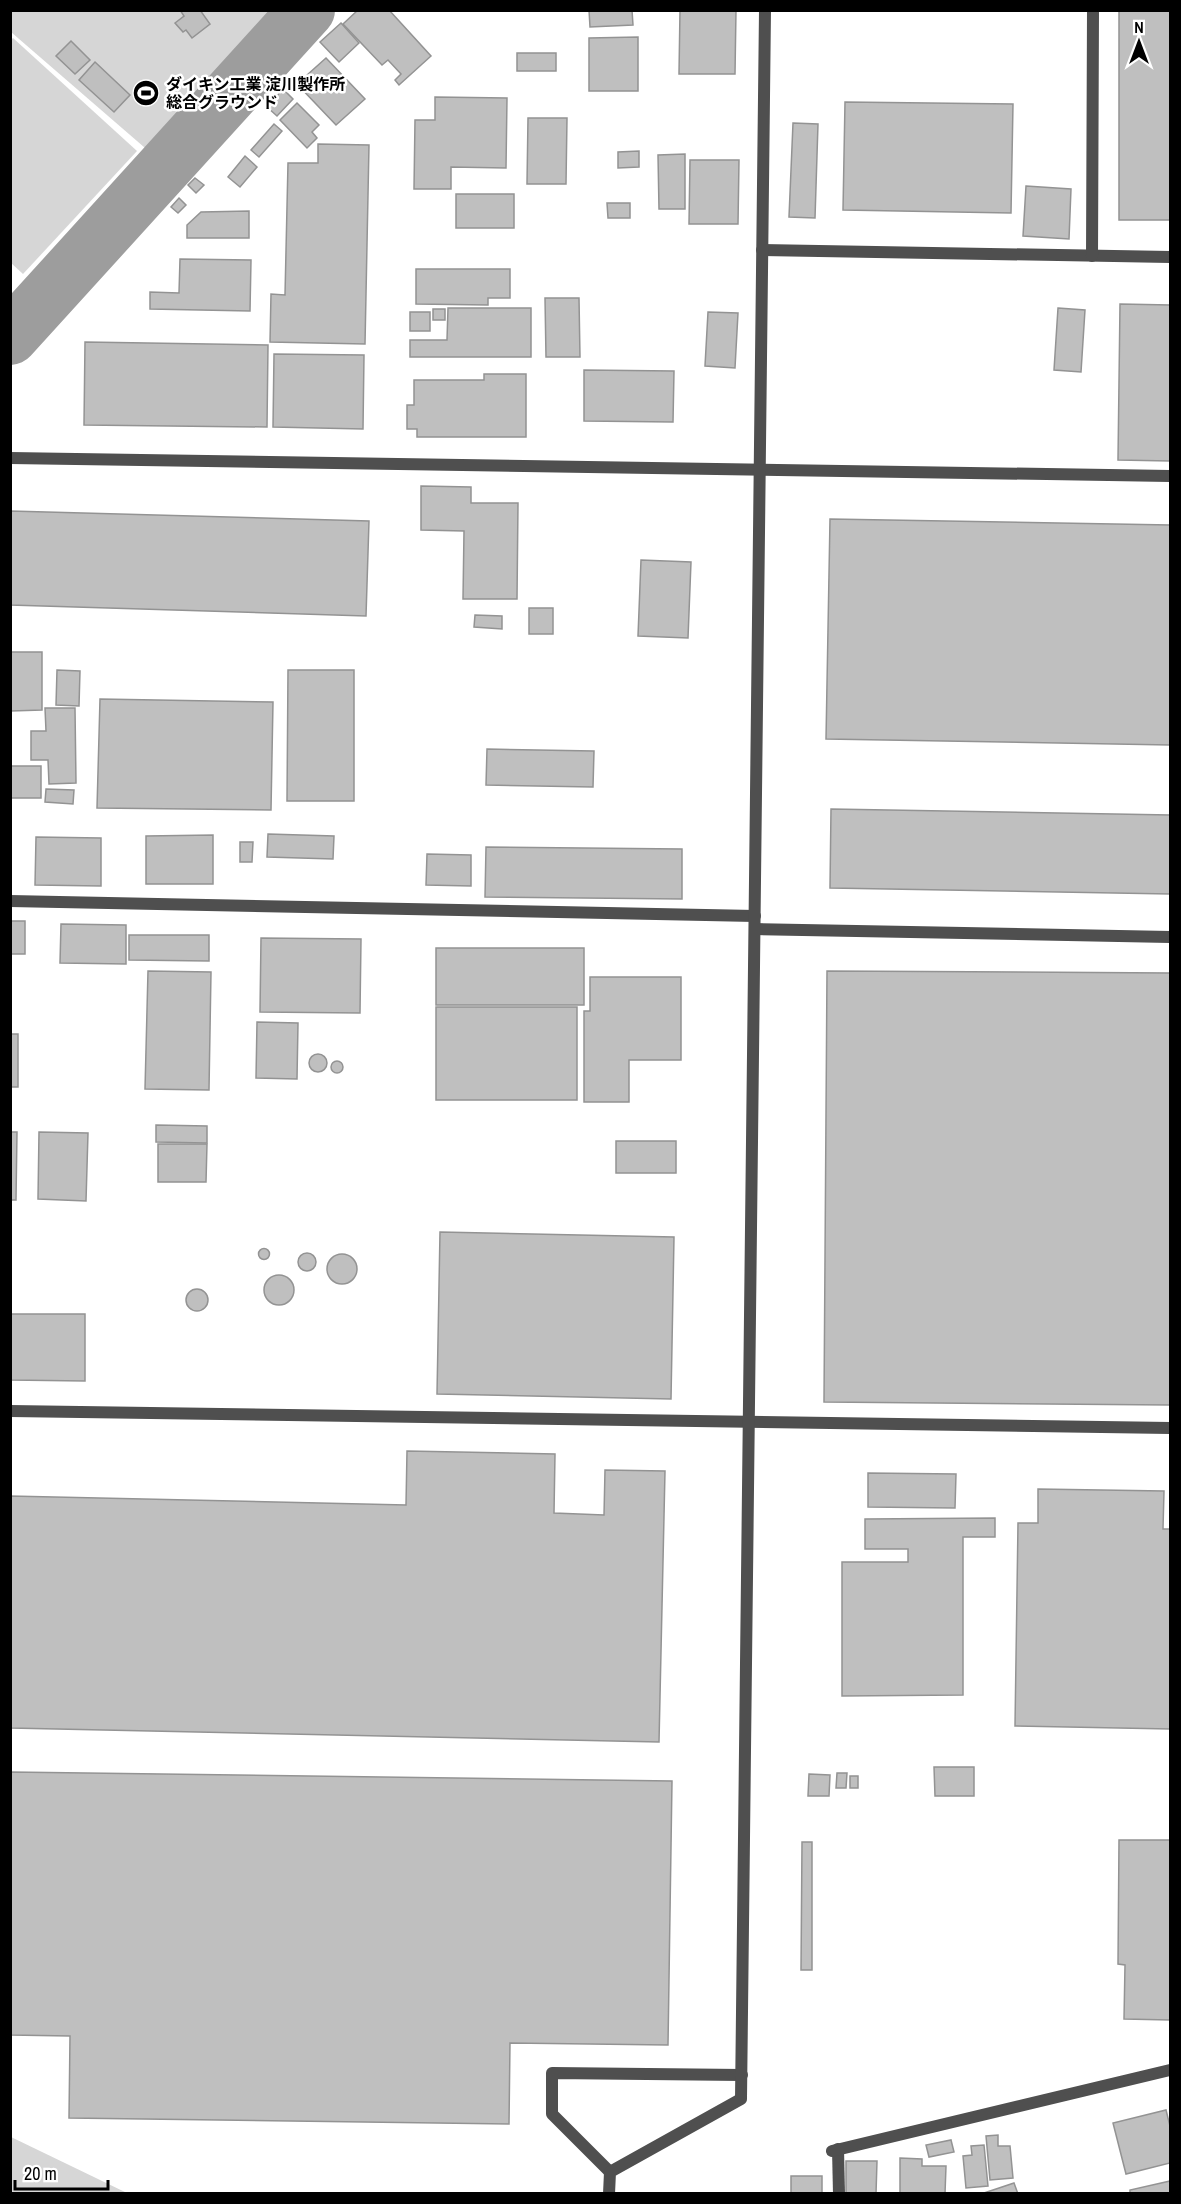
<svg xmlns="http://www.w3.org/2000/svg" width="1181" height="2204" font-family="'Archivo Narrow','Noto Sans JP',sans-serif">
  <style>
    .green { fill: #d6d6d6 }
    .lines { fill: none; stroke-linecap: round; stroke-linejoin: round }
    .river { stroke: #9d9d9d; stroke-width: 56 }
    .building { fill: #bfbfbf; stroke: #939393; stroke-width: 1.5 }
    .lane { stroke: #4f4f4f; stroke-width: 12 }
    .street { stroke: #4f4f4f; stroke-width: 12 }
    .labels { text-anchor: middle; stroke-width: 5; stroke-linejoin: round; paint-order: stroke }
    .poi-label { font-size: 16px; font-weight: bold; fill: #000; stroke: #fff; text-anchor: start }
  </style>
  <rect width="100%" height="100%" fill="#fff"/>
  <!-- green -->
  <g class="green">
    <polygon points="11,11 290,11 152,154 11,32"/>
    <polygon points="13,38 137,151 23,274 10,262 10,41"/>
    <polygon points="10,2137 11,2137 127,2193 11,2193"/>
  </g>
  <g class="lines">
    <!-- river -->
    <polyline class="river" points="10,337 307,10"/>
  </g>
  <!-- building -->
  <g class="building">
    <polygon points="180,10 200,10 210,24 192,38 186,30 183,32 175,23 184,16"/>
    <polygon points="358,10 389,10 431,56 399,85 395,80 401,74 388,60 382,65 343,24"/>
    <polygon points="589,10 632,10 633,25 590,27"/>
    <polygon points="680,10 736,10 735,74 679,74"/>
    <rect x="1119" y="10" width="51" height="210"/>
    <polygon points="341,23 359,43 339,62 320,42"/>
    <polygon points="638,37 638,91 589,91 589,38"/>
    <polygon points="71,41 90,60 75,74 56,56"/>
    <rect x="517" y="53" width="39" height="18"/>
    <polygon points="326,58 365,99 336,125 297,84"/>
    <polygon points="95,62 130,95 114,112 79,80"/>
    <polygon points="283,89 293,99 277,116 267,107"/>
    <polygon points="435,97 507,98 506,168 451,167 451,189 414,189 415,120 435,120"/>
    <polygon points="845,102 1013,104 1011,213 843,210"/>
    <polygon points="297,103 319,125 312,132 317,138 307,148 280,120"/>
    <polygon points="528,118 567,118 566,184 527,184"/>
    <polygon points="793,123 818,124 815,218 789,217"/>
    <polygon points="274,124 282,131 259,157 251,150"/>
    <polygon points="318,144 369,145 365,344 270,342 271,294 285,295 288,163 318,163"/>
    <polygon points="639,151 639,167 618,168 618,152"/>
    <polygon points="685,154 685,209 659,209 658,155"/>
    <polygon points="245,156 257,167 240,187 228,177"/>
    <polygon points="690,160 739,160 738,224 689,224"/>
    <polygon points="195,178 204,185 196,193 188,185"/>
    <polygon points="1026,186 1071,189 1069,239 1023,236"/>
    <rect x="456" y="194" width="58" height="34"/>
    <polygon points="179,198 186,205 178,213 171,207"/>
    <polygon points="607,203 630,203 630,218 608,218"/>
    <polygon points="249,211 249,238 187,238 187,225 201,212"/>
    <polygon points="180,259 251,260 250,311 150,309 150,292 179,293"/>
    <polygon points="416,269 510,269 510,298 488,298 488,305 416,304"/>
    <polygon points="545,298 579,298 580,357 546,357"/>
    <polygon points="1120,304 1170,305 1170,461 1118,460"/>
    <polygon points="448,308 531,308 531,357 410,357 410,340 447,340"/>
    <polygon points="1058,308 1085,310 1081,372 1054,370"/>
    <rect x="433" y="309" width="12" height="11"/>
    <rect x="410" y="312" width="20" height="19"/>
    <polygon points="708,312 738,313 735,368 705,366"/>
    <polygon points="85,342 268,345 267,427 84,425"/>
    <polygon points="274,354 364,355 363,429 273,427"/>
    <polygon points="584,370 674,371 673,422 584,421"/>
    <polygon points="484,374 526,374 526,437 417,437 417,429 407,429 407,405 414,405 414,380 484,380"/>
    <polygon points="421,486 471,487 471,503 518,503 517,599 463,599 464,531 421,530"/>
    <polygon points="10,511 369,521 366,616 10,605"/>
    <polygon points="830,519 1170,525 1170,745 826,739"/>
    <polygon points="641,560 691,562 688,638 638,636"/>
    <rect x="529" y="608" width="24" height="26"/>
    <polygon points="475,615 502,616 502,629 474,627"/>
    <polygon points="11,652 42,652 42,710 11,711"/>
    <polygon points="57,670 80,671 79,706 56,705"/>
    <polygon points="288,670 354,670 354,801 287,801"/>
    <polygon points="100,699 273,702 271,810 97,808"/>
    <polygon points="45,708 75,708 76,783 49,784 48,760 31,760 31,731 46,731"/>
    <polygon points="487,749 594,751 593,787 486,785"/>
    <rect x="10" y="766" width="31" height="32"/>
    <polygon points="46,789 74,790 73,804 45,802"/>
    <polygon points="831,809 1170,815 1170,894 830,888"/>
    <polygon points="268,834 334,836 333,859 267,857"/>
    <polygon points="213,835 213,884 146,884 146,836"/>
    <polygon points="36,837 101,838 101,886 35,885"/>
    <polygon points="240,842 253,842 252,862 240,862"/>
    <polygon points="486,847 682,849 682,899 485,897"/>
    <polygon points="427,854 471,855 471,886 426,885"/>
    <rect x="10" y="921" width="15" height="33"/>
    <polygon points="61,924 126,925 126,964 60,963"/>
    <polygon points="129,935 209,935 209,961 129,960"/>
    <polygon points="261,938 361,939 360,1013 260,1012"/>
    <rect x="436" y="948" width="148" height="57"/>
    <polygon points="148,971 211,972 209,1090 145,1089"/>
    <polygon points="827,971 1170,973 1170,1405 824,1402"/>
    <polygon points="590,977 681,977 681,1060 629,1060 629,1102 584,1102 584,1011 590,1011"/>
    <rect x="436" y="1007" width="141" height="93"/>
    <polygon points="257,1022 298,1023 297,1079 256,1078"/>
    <rect x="10" y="1034" width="8" height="53"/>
    <circle cx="318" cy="1063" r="9"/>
    <circle cx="337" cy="1067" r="6"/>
    <polygon points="156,1125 207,1126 207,1143 156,1142"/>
    <polygon points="10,1132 17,1132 16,1200 10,1200"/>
    <polygon points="39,1132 88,1133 86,1201 38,1199"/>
    <rect x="616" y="1141" width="60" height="32"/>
    <polygon points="158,1144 207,1144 206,1182 158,1182"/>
    <polygon points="440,1232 674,1237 671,1399 437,1394"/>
    <circle cx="264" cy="1254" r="5.5"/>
    <circle cx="307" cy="1262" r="9"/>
    <circle cx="342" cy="1269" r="15"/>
    <circle cx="279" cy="1290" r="15"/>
    <circle cx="197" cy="1300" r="11"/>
    <polygon points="10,1314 85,1314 85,1381 10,1380"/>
    <polygon points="407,1451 555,1454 554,1513 604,1515 605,1470 665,1471 659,1742 10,1728 10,1496 406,1505"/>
    <polygon points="868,1473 956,1474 955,1508 868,1507"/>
    <polygon points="1038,1489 1164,1491 1163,1529 1170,1529 1170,1729 1015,1726 1018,1523 1038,1523"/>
    <polygon points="995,1518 995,1537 963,1537 963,1695 842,1696 842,1562 908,1562 908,1549 865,1549 865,1519"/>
    <polygon points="934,1767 974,1767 974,1796 935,1796"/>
    <polygon points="10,1772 672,1781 668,2045 510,2043 509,2124 69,2118 70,2036 10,2035"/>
    <polygon points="837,1773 847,1773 846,1788 836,1788"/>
    <polygon points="809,1774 830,1775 829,1796 808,1796"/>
    <rect x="850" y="1776" width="8" height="12"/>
    <polygon points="1119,1840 1170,1840 1170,2020 1124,2019 1125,1965 1118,1964"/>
    <polygon points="802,1842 812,1842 812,1970 801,1970"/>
    <polygon points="1166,2110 1170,2126 1170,2163 1126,2174 1113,2123"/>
    <polygon points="998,2135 998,2146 1010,2146 1013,2178 990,2180 986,2136"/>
    <polygon points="951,2140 954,2152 929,2157 926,2145"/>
    <polygon points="984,2145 988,2186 966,2188 963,2156 972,2155 971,2146"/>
    <polygon points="900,2158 922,2159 922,2166 946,2166 945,2194 900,2194"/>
    <polygon points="846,2161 877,2161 876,2194 846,2194"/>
    <rect x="791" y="2176" width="31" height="18"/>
    <polygon points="1170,2181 1170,2194 1130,2194 1130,2190"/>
    <polygon points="1014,2183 1018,2194 981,2194"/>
  </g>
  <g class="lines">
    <!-- lane -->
    <g class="lane">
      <polyline points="762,250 1170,257"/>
      <polyline points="1092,256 1093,10"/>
      <polyline points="10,458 1170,476"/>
      <polyline points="10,901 755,916"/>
      <polyline points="755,929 1170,937"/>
      <polyline points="10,1411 1170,1428"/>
      <polyline points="838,2149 839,2194"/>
      <polyline points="610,2172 552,2114 552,2073 742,2075"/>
      <polyline points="609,2194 610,2172 741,2099 765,10"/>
    </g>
    <!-- street -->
    <polyline class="street" points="832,2151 1170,2070"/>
  </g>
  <!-- icons -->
  <defs>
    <symbol id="stadium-disc" viewBox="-11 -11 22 22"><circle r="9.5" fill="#000" stroke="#fff"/><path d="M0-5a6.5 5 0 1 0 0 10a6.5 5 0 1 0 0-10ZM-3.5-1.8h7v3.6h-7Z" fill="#fff"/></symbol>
  </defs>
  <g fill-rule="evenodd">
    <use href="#stadium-disc" x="131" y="78" width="30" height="30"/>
  </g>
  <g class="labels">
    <!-- poi labels -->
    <g class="poi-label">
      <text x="166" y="90">ダイキン工業 淀川製作所<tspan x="166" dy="18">総合グラウンド</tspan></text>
    </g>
  </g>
  <!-- border -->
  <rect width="1181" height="2204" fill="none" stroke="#000000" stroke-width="24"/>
  <!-- north arrow -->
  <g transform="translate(1139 42)" stroke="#ffffff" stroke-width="4.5" paint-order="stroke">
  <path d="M0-4.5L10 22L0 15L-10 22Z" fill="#000000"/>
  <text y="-9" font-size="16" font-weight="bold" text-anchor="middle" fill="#000000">N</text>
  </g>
  <!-- scale -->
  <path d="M15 2180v9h93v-9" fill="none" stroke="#000000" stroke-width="3"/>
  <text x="24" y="2180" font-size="18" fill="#000000" stroke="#ffffff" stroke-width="4.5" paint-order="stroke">20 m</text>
</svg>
